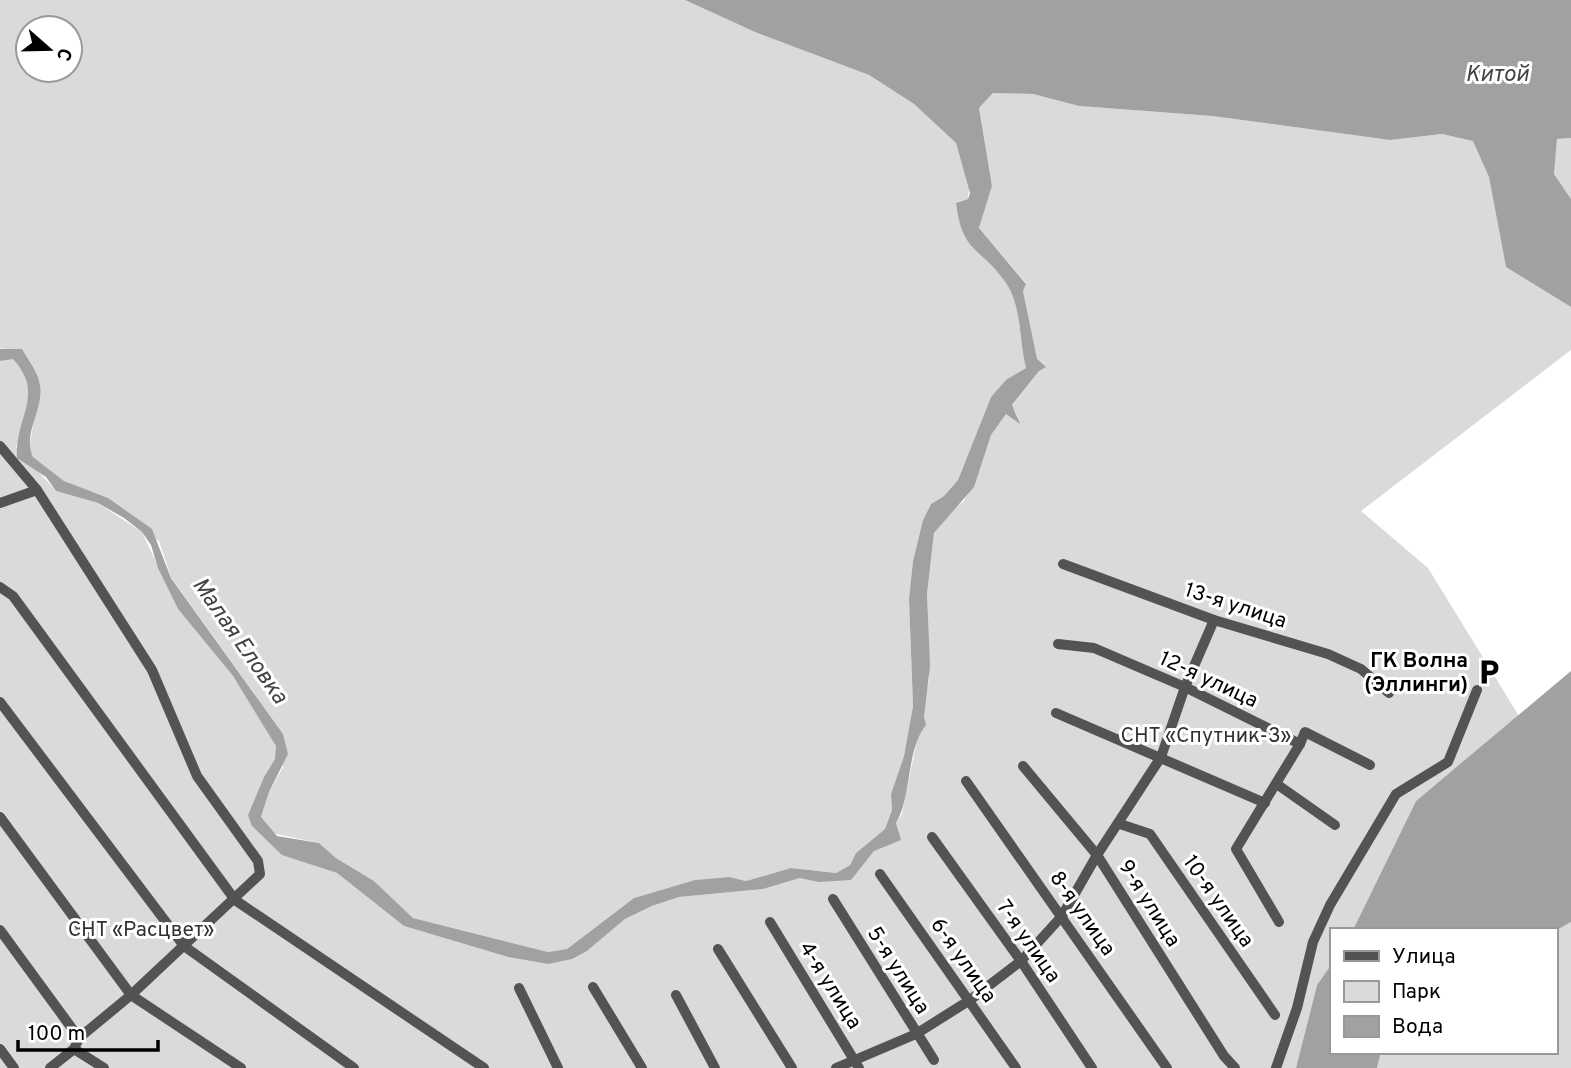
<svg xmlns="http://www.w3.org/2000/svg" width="1571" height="1068" font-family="Overpass,sans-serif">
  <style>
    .green { fill: #dadada; fill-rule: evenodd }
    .water { fill: #a1a1a1 }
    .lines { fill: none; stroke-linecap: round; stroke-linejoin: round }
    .street { stroke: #535353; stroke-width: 10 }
    .labels { text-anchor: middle; stroke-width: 6; stroke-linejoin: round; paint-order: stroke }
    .street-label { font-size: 21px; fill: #000; stroke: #fff }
    .poi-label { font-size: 21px; font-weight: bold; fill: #000; stroke: #fff; text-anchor: end }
    .park-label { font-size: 21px; fill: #313131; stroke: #fff }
    .water-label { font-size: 23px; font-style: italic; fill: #424242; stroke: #fff }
  </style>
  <rect width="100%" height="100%" fill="#fff"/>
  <!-- green -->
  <g class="green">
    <path d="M 0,0 L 685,0 L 755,32 L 869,75 L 914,104 L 956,143 L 969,189 L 968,199 L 956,203 C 962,254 982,248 1006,283 C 1022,307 1019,341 1026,368 L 1006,381 L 991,397 L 958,480 L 944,496 L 931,504 L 923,520 L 913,561 L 909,599 L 913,706 L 904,756 L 891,794 L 892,810 L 885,829 L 856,853 L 850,865 L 836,873 L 791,868 L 746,881 L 729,877 L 695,880 L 634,898 L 567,949 L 548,952 L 413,918 L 374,881 L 336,858 L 319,843 L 272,833 L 261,817 L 269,792 L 283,767 L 283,734 L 171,577 L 159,541 L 83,489 L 64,481 L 33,457 L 29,449 L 40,383 L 3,348 L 0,349 ZM 28,28 L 70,28 L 70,70 L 28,70 Z"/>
    <path d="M 993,93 L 1033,94 L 1079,106 L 1212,116 L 1390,140 L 1442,134 L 1474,141 L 1489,177 L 1506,266 L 1571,307 L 1571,350 L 1361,511 L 1428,568 L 1519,716 L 1416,801 L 1353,930 L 1331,930 L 1331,965 L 1317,985 L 1296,1068 L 0,1068 L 0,361 L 13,358 C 39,387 26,413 16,447 L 56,491 L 98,503 L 142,532 L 178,609 L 233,676 L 267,727 L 276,746 L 276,759 L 264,777 L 248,815 L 304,862 L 337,873 L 404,926 L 508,957 L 548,964 L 587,951 L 625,919 L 652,906 L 679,897 L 763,889 L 800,878 L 853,875 L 874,851 L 899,832 L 896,823 L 902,814 L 929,680 L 927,594 L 934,533 L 950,512 L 964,501 L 991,435 L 1006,414 L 1018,417 L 1012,406 L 1039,371 L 1023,291 L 1026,283 L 979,228 L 992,186 L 979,108 Z"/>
    <polygon points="1571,138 1571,199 1554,174 1557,139"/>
    <polygon points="1571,922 1571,1068 1377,1068 1381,1052 1555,1052 1555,931"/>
  </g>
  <!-- water -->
  <g class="water">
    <path d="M 685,0 L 1571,0 L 1571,138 L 1557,139 L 1554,174 L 1571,199 L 1571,307 L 1506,267 L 1489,177 L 1473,141 L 1442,134 L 1390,140 L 1212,116 L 1079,106 L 1033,94 L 993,93 L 979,108 L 992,186 L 979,228 L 1026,284 L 1023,291 L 1037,359 L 1046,367 L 1039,371 L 1012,405 L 1020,424 L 1006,414 L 991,435 L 974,487 L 934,533 L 927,594 L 930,666 L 924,717 L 926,725 C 906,749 912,797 896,823 L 901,840 L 874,851 L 851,880 L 819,882 L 800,878 L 763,889 L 679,897 L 652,906 L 625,919 L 587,951 L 572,959 L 548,964 L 508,957 L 404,926 L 337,873 L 282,855 L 252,826 L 248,815 L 264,777 L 275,759 L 276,746 L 233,676 L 178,609 L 158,568 L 151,545 L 142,532 L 124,518 L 98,503 L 56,491 L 46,477 L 17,458 C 14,418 46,395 13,359 L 0,361 L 0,349 L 22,349 C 28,360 38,372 40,385 C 44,410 22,433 33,457 L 64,481 L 108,498 L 152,529 L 171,578 L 283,734 L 288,754 L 269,792 L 261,817 L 277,836 L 319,843 L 336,858 L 374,881 L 413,918 L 548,952 L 567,949 L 634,898 L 695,880 L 729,877 L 746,881 L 791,868 L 836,873 L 850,865 L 856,853 L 885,829 L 892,810 L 891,794 L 904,756 L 913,706 L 909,599 L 913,561 L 923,520 L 931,504 L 944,496 L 958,480 L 991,397 L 1006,380 L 1026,368 C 1019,341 1022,307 1006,283 C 981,247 962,254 956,203 L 968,199 L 970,193 L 956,143 L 914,104 L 869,75 L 755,32 Z"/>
    <polygon points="1571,671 1571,922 1555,931 1353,930 1416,801"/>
    <polygon points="1331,965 1331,1052 1381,1052 1377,1068 1296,1068 1317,985"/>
  </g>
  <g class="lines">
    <!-- street -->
    <g class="street">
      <polyline points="0,446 37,490 152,670 197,776 258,861 260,874 131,995 79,1038 74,1049 50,1068"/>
      <polyline points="0,503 37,490"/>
      <polyline points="1063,564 1214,620 1328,654 1361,669 1389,693"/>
      <polyline points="0,587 13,596 235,900 484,1068"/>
      <polyline points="1058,644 1094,648 1185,687 1300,744 1305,732 1370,765"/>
      <polyline points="0,702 184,946 354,1068"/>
      <polyline points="1056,713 1265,803"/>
      <polyline points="1023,766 1097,855 1224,1056 1235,1068"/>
      <polyline points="966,781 1167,1068"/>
      <polyline points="1278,785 1335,825"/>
      <polyline points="0,817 131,995 241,1068"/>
      <polyline points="1120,824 1150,834 1275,1015"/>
      <polyline points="932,837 1021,961 1092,1068"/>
      <polyline points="880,874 1016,1068"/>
      <polyline points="833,899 934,1060"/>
      <polyline points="770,922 859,1068"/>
      <polyline points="1279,922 1236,849 1300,744"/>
      <polyline points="0,930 79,1038"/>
      <polyline points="718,949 792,1068"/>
      <polyline points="593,987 642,1068"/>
      <polyline points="519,988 558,1068"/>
      <polyline points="676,995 715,1068"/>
      <polyline points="0,1049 14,1068"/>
      <polyline points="74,1049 104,1068"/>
      <polyline points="836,1068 916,1034 970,1000 1021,961 1062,916 1097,855 1161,757 1185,687 1214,620"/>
      <polyline points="1276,1068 1297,1008 1313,942 1330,905 1396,794 1448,762 1477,690"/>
    </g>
  </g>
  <!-- icons -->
  <defs>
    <symbol id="parking-bare" viewBox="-9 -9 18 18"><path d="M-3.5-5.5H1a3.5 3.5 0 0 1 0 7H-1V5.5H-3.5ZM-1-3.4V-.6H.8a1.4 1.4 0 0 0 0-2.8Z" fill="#000" stroke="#fff" stroke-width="2.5" paint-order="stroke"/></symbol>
  </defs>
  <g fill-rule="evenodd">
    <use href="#parking-bare" x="1470" y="653" width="38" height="38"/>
  </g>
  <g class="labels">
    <!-- street labels -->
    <g class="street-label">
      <text transform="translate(1236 605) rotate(18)" y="7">13-я улица</text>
      <text transform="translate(1209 679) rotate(25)" y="7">12-я улица</text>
      <text transform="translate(1219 901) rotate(55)" y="7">10-я улица</text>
      <text transform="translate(1150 903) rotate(58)" y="7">9-я улица</text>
      <text transform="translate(1083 913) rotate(55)" y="7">8-я улица</text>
      <text transform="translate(1029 941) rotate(55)" y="7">7-я улица</text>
      <text transform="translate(964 960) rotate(55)" y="7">6-я улица</text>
      <text transform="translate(899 970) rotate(58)" y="7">5-я улица</text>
      <text transform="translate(831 985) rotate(58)" y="7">4-я улица</text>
    </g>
    <!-- poi labels -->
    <g class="poi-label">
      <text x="1468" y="667">ГК Волна<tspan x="1468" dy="24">(Эллинги)</tspan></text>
    </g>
    <!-- park labels -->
    <g class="park-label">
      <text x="1206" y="742">СНТ «Спутник-3»</text>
      <text x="141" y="936">СНТ «Расцвет»</text>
    </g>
    <!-- water labels -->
    <g class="water-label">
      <text x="1497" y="81">Китой</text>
      <text transform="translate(241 640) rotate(55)" y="8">Малая Еловка</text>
    </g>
  </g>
  <!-- legend -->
  <rect x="1330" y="928" width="228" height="126" fill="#ffffff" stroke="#999999" stroke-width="2"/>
  <rect x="1344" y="951" width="35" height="10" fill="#535353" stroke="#999999" stroke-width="2"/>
  <text x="1392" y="963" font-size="21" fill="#000000">Улица</text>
  <rect x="1344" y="981" width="35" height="21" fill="#dadada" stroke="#999999" stroke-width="2"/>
  <text x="1392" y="998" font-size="21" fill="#000000">Парк</text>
  <rect x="1344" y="1016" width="35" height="21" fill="#a1a1a1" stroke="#999999" stroke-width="2"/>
  <text x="1392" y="1033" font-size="21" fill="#000000">Вода</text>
  <!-- north arrow -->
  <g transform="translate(49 49) rotate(110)"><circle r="33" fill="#ffffff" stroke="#999999" stroke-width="2"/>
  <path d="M0-5L12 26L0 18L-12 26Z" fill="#000000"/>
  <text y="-10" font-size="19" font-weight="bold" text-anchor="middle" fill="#000000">С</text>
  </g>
  <!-- scale -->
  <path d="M18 1040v10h140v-10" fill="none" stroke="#000000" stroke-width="3.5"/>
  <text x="28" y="1040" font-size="21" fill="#000000" stroke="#ffffff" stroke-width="5" paint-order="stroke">100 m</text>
</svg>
